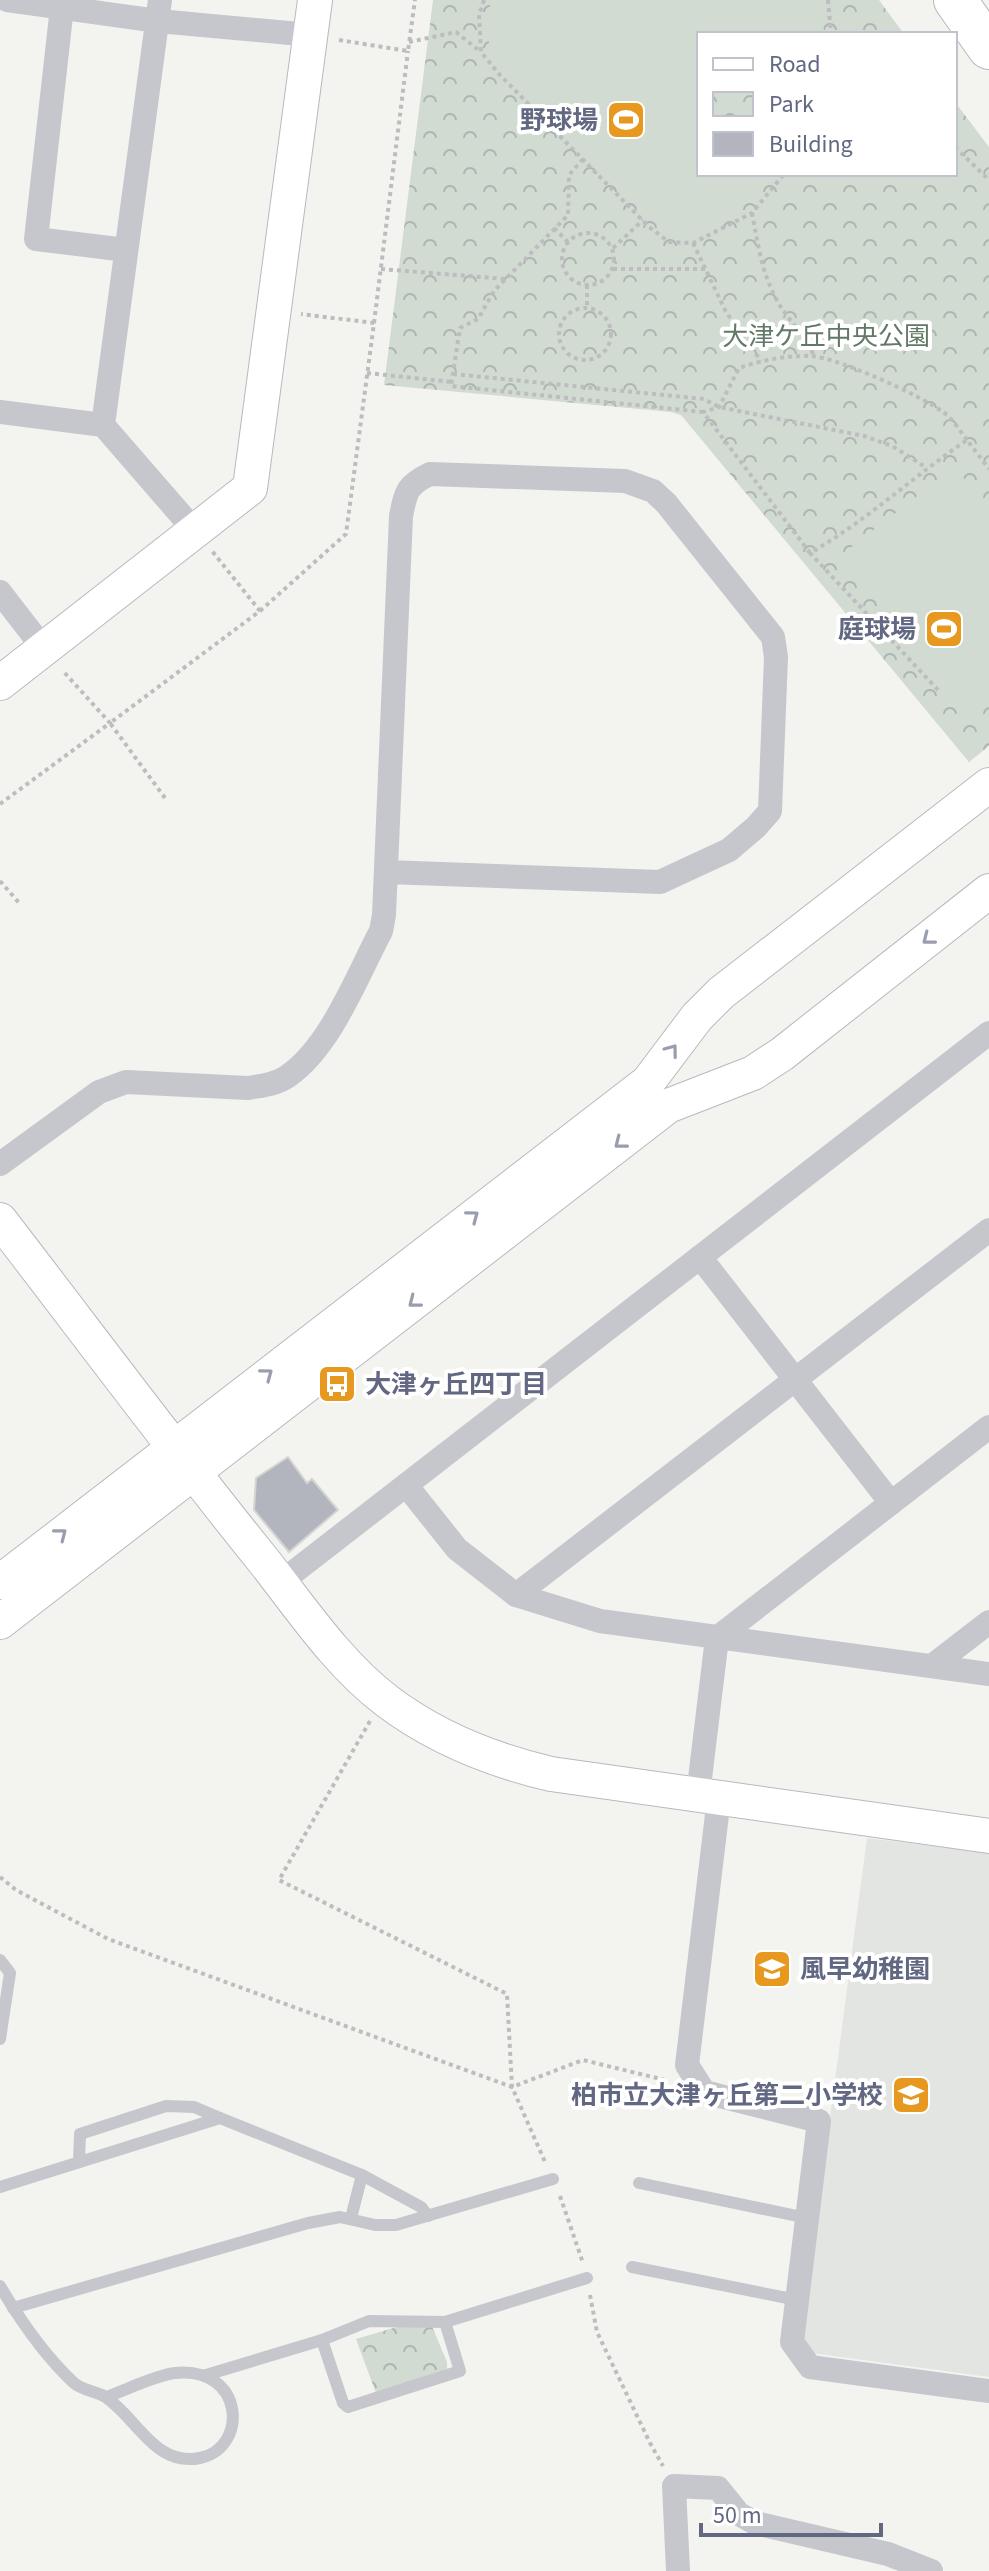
<svg xmlns="http://www.w3.org/2000/svg" width="989" height="2571" font-family="'Source Sans 3','Noto Sans JP',sans-serif">
  <style>
    .built { fill: #e3e5e3 }
    .park { fill: url(#park-crowns) }
    .pitch { fill: #d1dbd2 }
    .building { fill: #b2b5be; stroke: #d4d5d3; stroke-width: 2 }
    .lines { fill: none; stroke-linecap: round; stroke-linejoin: round }
    .secondary-casing { stroke: #b8b9c0; stroke-width: 36 }
    .highway-casing { stroke: #b6b7bb; stroke-width: 44 }
    .path { stroke: #bdbdc0; stroke-width: 4; stroke-dasharray: 4 4; stroke-linecap: butt }
    .lane { stroke: #c6c7cc; stroke-width: 12 }
    .street { stroke: #c6c7cc; stroke-width: 24 }
    .secondary { stroke: #fff; stroke-width: 34 }
    .highway { stroke: #fff; stroke-width: 42 }
    .oneway { stroke: #999dae }
    .labels { text-anchor: middle; stroke-width: 8; stroke-linejoin: round; paint-order: stroke }
    .poi-label { font-size: 26px; font-weight: bold; fill: #626882; stroke: #fff; text-anchor: end }
    .park-label { font-size: 26px; fill: #617966; stroke: #fff }
  </style>
  <defs>
    <pattern id="park-crowns" width="20" height="18" patternUnits="userSpaceOnUse" patternTransform="scale(2)"><rect width="20" height="18" fill="#d1dbd2"/><path d="M2 6a3 3 0 1 1 6 0M12 15a3 3 0 1 1 6 0" fill="none" stroke="#adb5b0"/></pattern>
  </defs>
  <rect width="100%" height="100%" fill="#f3f4f0"/>
  <!-- built -->
  <polygon class="built" points="867,1838 989,1853 989,2377 811,2353 801,2337"/>
  <!-- park -->
  <g class="park">
    <polygon points="433,0 879,0 904,34 699,34 699,174 955,174 955,102 989,147 989,746 969,762 681,415 671,412 384,385"/>
    <polygon points="407,2324 431,2324 447,2362 447,2369 376,2393 356,2339"/>
  </g>
  <!-- pitch -->
  <g class="pitch">
    <path d="M 495,0 L 822,0 L 824,34 L 699,34 L 699,174 L 773,174 C 756,192 710,233 686,234 C 670,234 659,226 647,217 L 503,70 C 491,50 474,19 495,0 Z"/>
    <polygon points="955,467 989,510 989,702 968,719 841,555"/>
  </g>
  <!-- building -->
  <polygon class="building" points="288,1457 307,1483 312,1479 338,1510 289,1552 254,1510 256,1478"/>
  <g class="lines">
    <defs>
      <g id="secondary">
        <polyline points="0,683 250,488 315,0"/>
        <path d="M 0,1220 C 87,1333 173,1449 263,1560 C 301,1608 337,1663 387,1701 C 436,1738 491,1760 551,1774 L 989,1836"/>
        <polyline points="0,1582 648,1082 697,1017 721,993 989,785"/>
        <polyline points="0,1622 668,1106 753,1073 782,1054 989,891"/>
      </g>
      <polyline id="highway" points="955,0 989,48"/>
    </defs>
    <!-- secondary casing -->
    <use href="#secondary" class="secondary-casing"/>
    <!-- highway casing -->
    <use href="#highway" class="highway-casing"/>
    <!-- path -->
    <g class="path">
      <polyline points="484,0 479,15 481,52 499,74 649,227 669,242 693,243 752,213 784,174"/>
      <polyline points="828,0 831,34"/>
      <polyline points="339,40 408,51 415,0"/>
      <polyline points="409,42 456,32 481,52"/>
      <polyline points="955,147 989,180"/>
      <polyline points="583,159 569,175 568,215 494,291 478,319 460,328 451,386 703,412"/>
      <path d="M 752,213 C 758,245 762,275 779,304 C 790,322 806,336 814,356"/>
      <polyline points="554,228 568,242"/>
      <circle cx="588" cy="259" r="26"/>
      <polyline points="693,243 726,312 761,361"/>
      <polyline points="613,248 643,220"/>
      <polyline points="381,269 506,279"/>
      <polyline points="613,269 705,269"/>
      <polyline points="587,285 587,309"/>
      <circle cx="585" cy="334" r="26"/>
      <polyline points="374,323 408,51"/>
      <polyline points="367,373 452,382"/>
      <polyline points="453,374 704,399 719,407 864,436 892,446 927,468"/>
      <path d="M 810,553 L 703,412 L 719,407 L 739,368 C 762,360 788,355 812,356 C 838,358 922,396 943,412 C 953,419 960,431 967,440"/>
      <polyline points="260,611 346,534 374,323 301,314"/>
      <path d="M 938,690 L 810,553 C 866,521 914,476 967,440 L 989,469"/>
      <polyline points="165,798 110,723 260,611 212,551"/>
      <polyline points="0,804 110,723 63,671"/>
      <polyline points="0,881 21,905"/>
      <polyline points="370,1721 279,1880 507,1994 512,2087 583,2060 669,2081"/>
      <polyline points="0,1877 16,1890 108,1939 512,2087 545,2162"/>
      <polyline points="560,2196 583,2263"/>
      <polyline points="590,2295 597,2332 650,2443 663,2466"/>
    </g>
    <!-- lane -->
    <g class="lane">
      <polyline points="0,1960 10,1973 0,2039"/>
      <polyline points="79,2162 80,2134 166,2106 194,2107 220,2118"/>
      <polyline points="639,2183 807,2218"/>
      <polyline points="0,2187 220,2118 362,2175 421,2207 428,2216"/>
      <polyline points="351,2218 362,2175"/>
      <polyline points="632,2267 797,2300"/>
      <path d="M 0,2286 C 20,2320 45,2356 74,2383 C 83,2391 98,2391 107,2398 C 138,2420 156,2467 200,2458 C 249,2448 245,2366 175,2373 C 156,2375 126,2390 106,2397"/>
      <polyline points="13,2308 308,2223 340,2217 375,2225 396,2225 553,2179"/>
      <polyline points="322,2340 343,2403 348,2407 460,2371 445,2322"/>
      <polyline points="206,2375 322,2340 369,2321 445,2322 587,2278"/>
    </g>
    <!-- street -->
    <g class="street">
      <polyline points="7,0 158,21 311,35"/>
      <polyline points="62,7 36,239 126,250"/>
      <polyline points="0,412 103,425 195,531"/>
      <polyline points="103,425 160,0"/>
      <polyline points="0,592 44,649"/>
      <path d="M 0,1164 L 99,1092 L 126,1082 L 247,1088 C 261,1086 277,1084 288,1076 C 331,1046 357,976 381,931 L 384,915 L 401,516 C 406,491 407,485 430,474 L 625,481 L 653,491 L 666,503 L 773,637 L 776,657 L 770,811 L 756,827 L 729,850 L 660,882 L 387,872"/>
      <polyline points="700,1257 891,1503"/>
      <polyline points="406,1485 457,1549 516,1595 600,1621 989,1674"/>
      <polyline points="281,1582 989,1033"/>
      <polyline points="516,1595 989,1230"/>
      <polyline points="932,1666 989,1622"/>
      <polyline points="698,1795 717,1638 989,1427"/>
      <polyline points="719,1798 687,2065 704,2092 819,2121 792,2342 810,2367 989,2391"/>
      <polyline points="678,2571 674,2486 718,2488 739,2514 755,2523 888,2554 931,2571"/>
    </g>
    <!-- secondary -->
    <use href="#secondary" class="secondary"/>
    <!-- highway -->
    <use href="#highway" class="highway"/>
  </g>
  <!-- one-way arrows -->
  <defs><path id="oneway-chevron" d="M-2-3.5L2.5 0L-2 3.5" fill="none" stroke-width="1.6" stroke-linecap="round" stroke-linejoin="round" transform="scale(2)"/></defs>
  <g class="oneway">
    <use href="#oneway-chevron" transform="translate(928 939) rotate(142)"/>
    <use href="#oneway-chevron" transform="translate(672 1050) rotate(-53)"/>
    <use href="#oneway-chevron" transform="translate(620 1143) rotate(142)"/>
    <use href="#oneway-chevron" transform="translate(473 1216) rotate(-37)"/>
    <use href="#oneway-chevron" transform="translate(414 1302) rotate(142)"/>
    <use href="#oneway-chevron" transform="translate(267 1374) rotate(-37)"/>
    <use href="#oneway-chevron" transform="translate(61 1534) rotate(-38)"/>
  </g>
  <!-- icons -->
  <defs>
    <symbol id="stadium-square" viewBox="-11 -11 22 22"><rect x="-9" y="-9" width="18" height="18" rx="4" fill="#e6991e" stroke="#fff"/><path d="M0-5a6.5 5 0 1 0 0 10a6.5 5 0 1 0 0-10ZM-3.5-1.8h7v3.6h-7Z" fill="#fff"/></symbol>
    <symbol id="bus-square" viewBox="-11 -11 22 22"><rect x="-9" y="-9" width="18" height="18" rx="4" fill="#e6991e" stroke="#fff"/><path d="M-5-6H5V4H4V6H2V4H-2V6H-4V4H-5ZM-3.5-4V0h7V-4ZM-3.5 1.2v1.5H-2V1.2ZM2 1.2v1.5H3.5V1.2Z" fill="#fff"/></symbol>
    <symbol id="school-square" viewBox="-11 -11 22 22"><rect x="-9" y="-9" width="18" height="18" rx="4" fill="#e6991e" stroke="#fff"/><path d="M0-5L7-2L0 1L-7-2ZM-4 1L0 2.5L4 1V4Q0 6-4 4Z" fill="#fff"/></symbol>
  </defs>
  <g fill-rule="evenodd">
    <use href="#stadium-square" x="604" y="98" width="44" height="44"/>
    <use href="#stadium-square" x="922" y="607" width="44" height="44"/>
    <use href="#bus-square" x="315" y="1362" width="44" height="44"/>
    <use href="#school-square" x="750" y="1947" width="44" height="44"/>
    <use href="#school-square" x="889" y="2073" width="44" height="44"/>
  </g>
  <g class="labels">
    <!-- poi labels -->
    <g class="poi-label">
      <text x="598" y="129">野球場</text>
      <text x="916" y="638">庭球場</text>
      <text x="365" y="1393" text-anchor="start">大津ヶ丘四丁目</text>
      <text x="800" y="1978" text-anchor="start">風早幼稚園</text>
      <text x="883" y="2104">柏市立大津ヶ丘第二小学校</text>
    </g>
    <!-- park labels -->
    <g class="park-label">
      <text x="826" y="345">大津ケ丘中央公園</text>
    </g>
  </g>
  <!-- legend -->
  <rect x="697" y="32" width="260" height="144" fill="#ffffff" stroke="#c0c3cd" stroke-width="2"/>
  <rect x="713" y="58" width="40" height="12" fill="#ffffff" stroke="#c0c3cd" stroke-width="2"/>
  <text x="769" y="72" font-size="24" fill="#626882">Road</text>
  <rect x="713" y="92" width="40" height="24" fill="url(#park-crowns)" stroke="#c0c3cd" stroke-width="2"/>
  <text x="769" y="112" font-size="24" fill="#626882">Park</text>
  <rect x="713" y="132" width="40" height="24" fill="#b2b5be" stroke="#c0c3cd" stroke-width="2"/>
  <text x="769" y="152" font-size="24" fill="#626882">Building</text>
  <!-- scale -->
  <path d="M701 2523v12h180v-12" fill="none" stroke="#626882" stroke-width="4"/>
  <text x="713" y="2523" font-size="24" fill="#626882" stroke="#ffffff" stroke-width="6" paint-order="stroke">50 m</text>
</svg>
